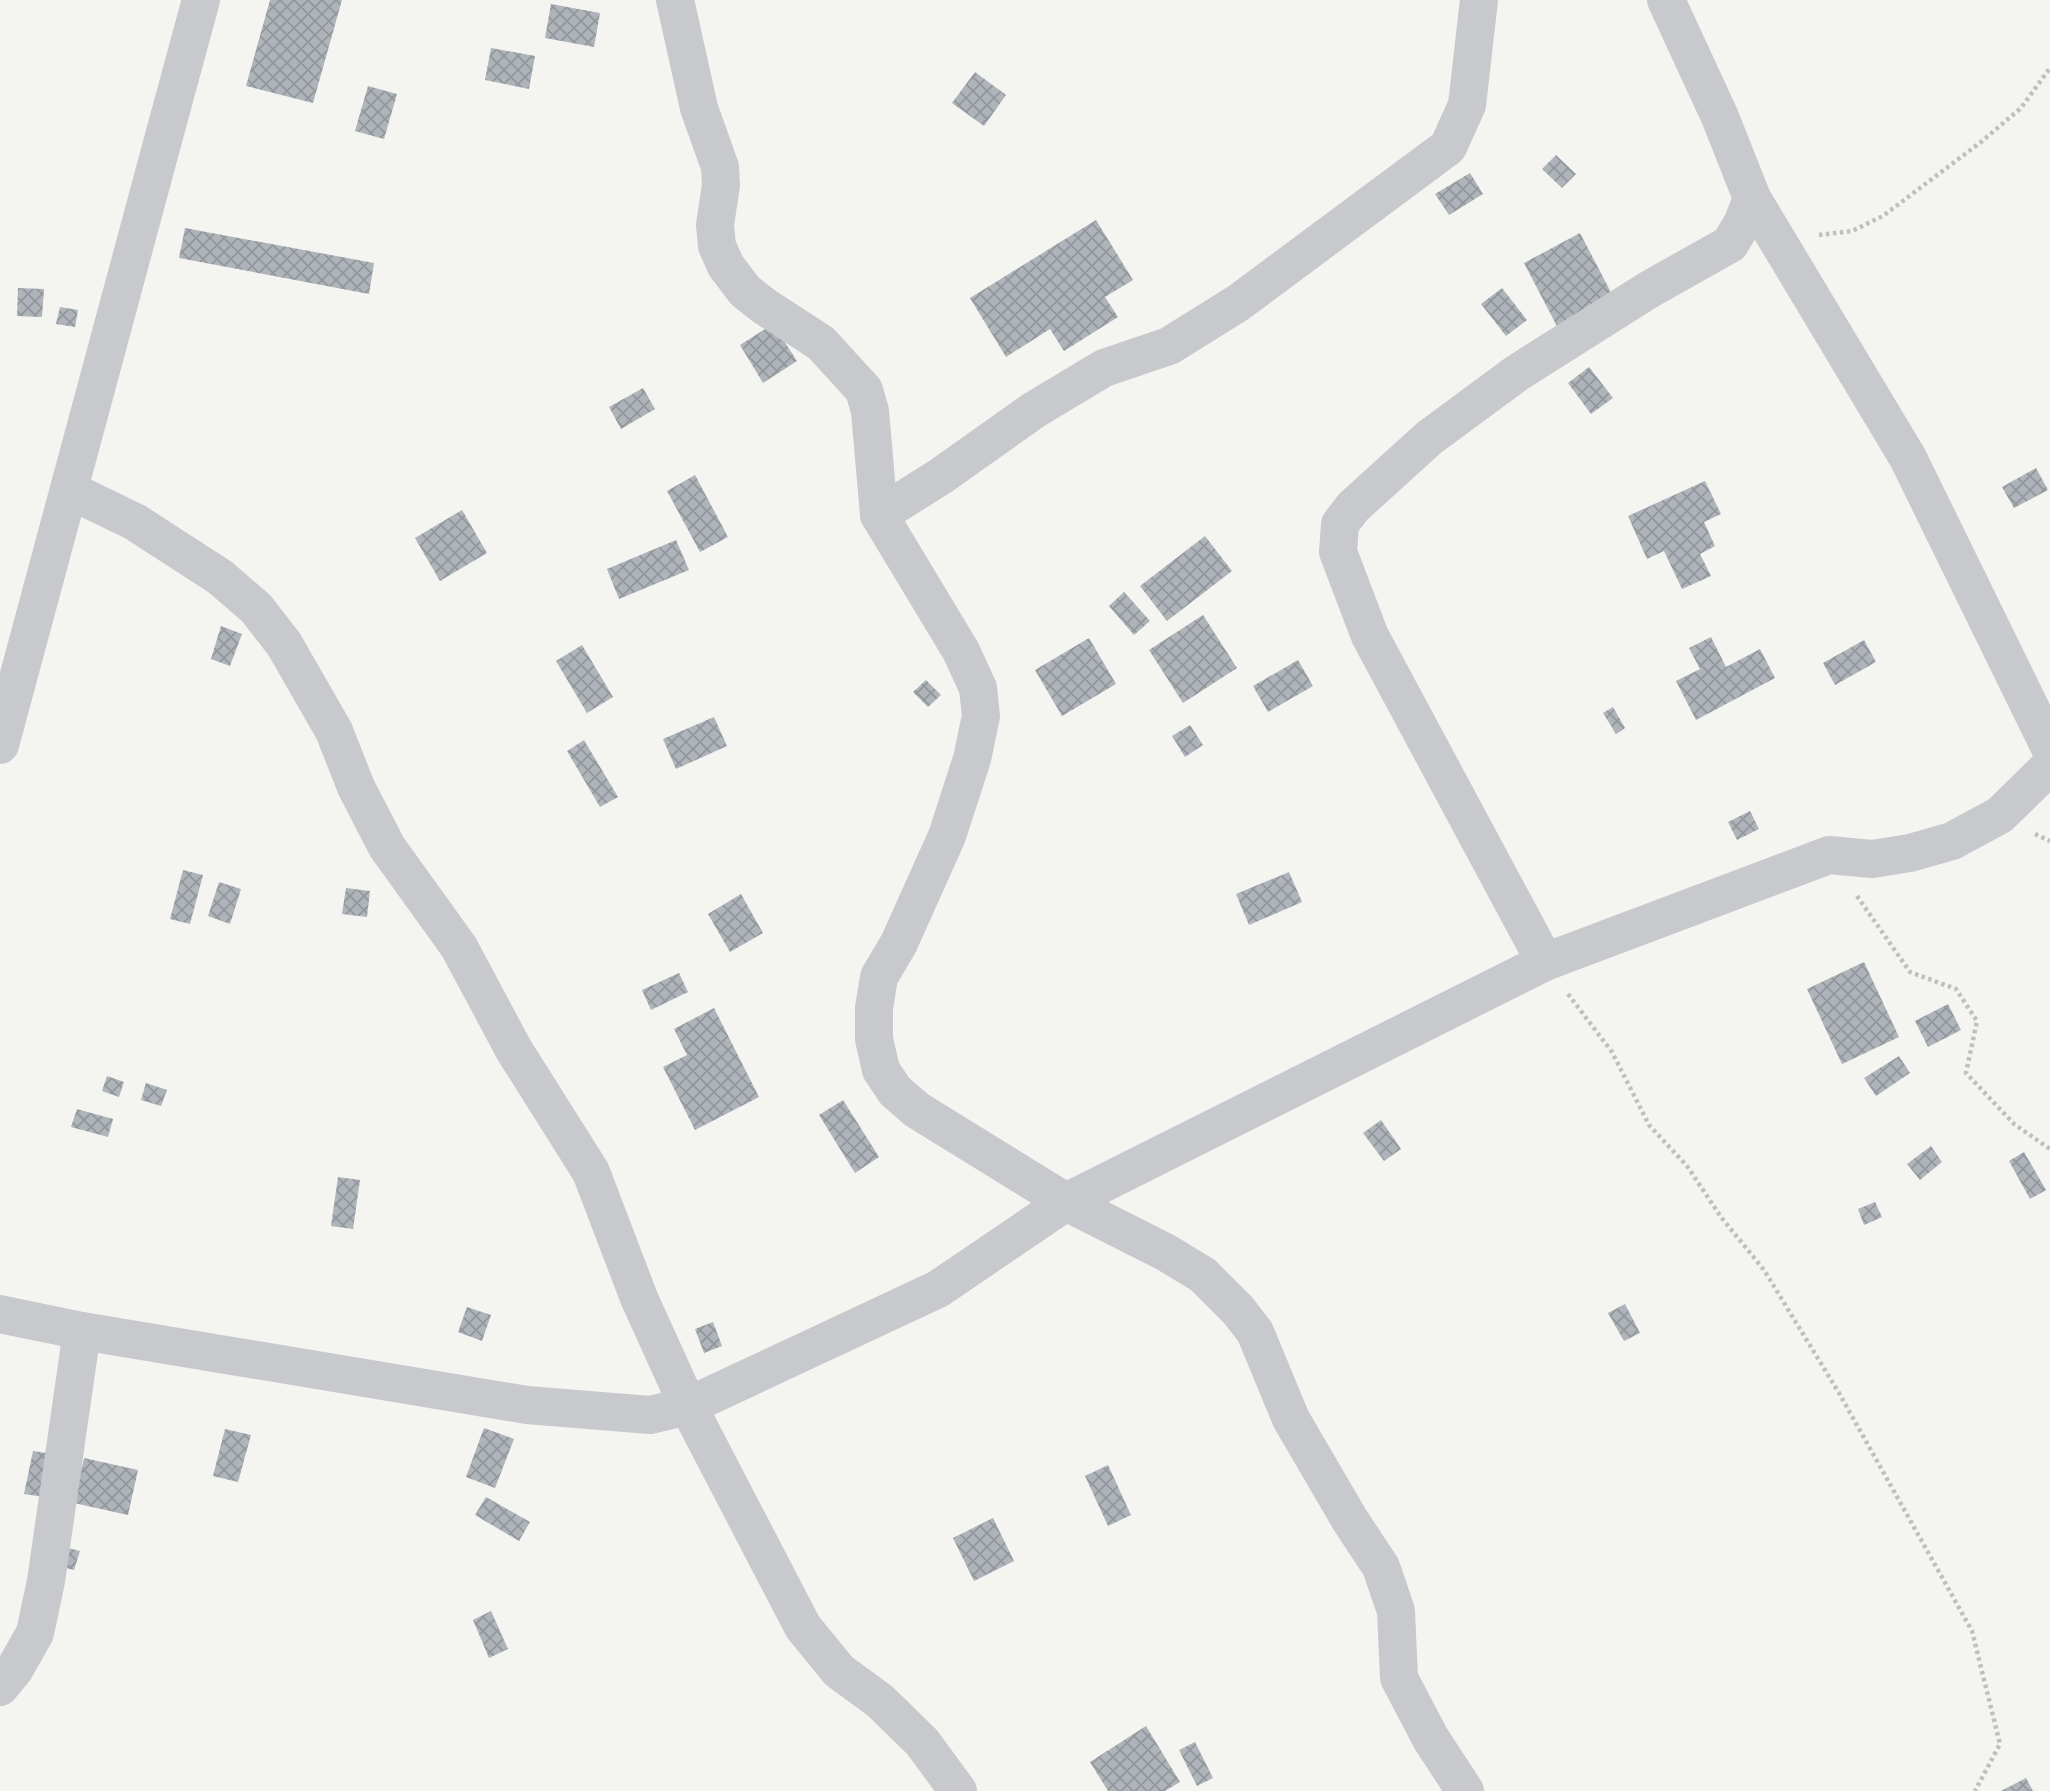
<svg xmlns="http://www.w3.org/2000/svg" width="2050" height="1791" font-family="Quicksand,sans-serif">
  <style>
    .building { fill: url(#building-cross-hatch) }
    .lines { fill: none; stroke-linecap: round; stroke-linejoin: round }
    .path { stroke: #bebfc2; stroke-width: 4.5; stroke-dasharray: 3.5 3.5; stroke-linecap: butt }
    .street { stroke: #c7c9cd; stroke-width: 38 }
  </style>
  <defs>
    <pattern id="building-cross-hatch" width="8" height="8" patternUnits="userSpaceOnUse" patternTransform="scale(1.75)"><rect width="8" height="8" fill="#afb4bb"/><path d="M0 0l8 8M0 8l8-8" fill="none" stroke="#92979e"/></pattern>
  </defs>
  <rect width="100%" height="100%" fill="#f4f5f1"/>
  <!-- building -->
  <g class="building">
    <polygon points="270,0 342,0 313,103 246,86"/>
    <polygon points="551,4 600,13 594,47 545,38"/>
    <polygon points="491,48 535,56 529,89 485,80"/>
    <polygon points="975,72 1006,95 984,126 952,103"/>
    <polygon points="368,86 397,94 384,139 355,131"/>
    <polygon points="1556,155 1576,174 1562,188 1542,169"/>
    <polygon points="1470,173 1483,194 1449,215 1435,194"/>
    <polygon points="1096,220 1133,280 1105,297 1118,317 1064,351 1050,329 1006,357 970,298"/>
    <polygon points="185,228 374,263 369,294 179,258"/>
    <polygon points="1580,233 1616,302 1560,332 1524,263"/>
    <polygon points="18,288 44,289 42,317 17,316"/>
    <polygon points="1502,288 1527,320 1506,336 1481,304"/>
    <polygon points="60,307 78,310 75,327 56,324"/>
    <polygon points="773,324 797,361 763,383 740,345"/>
    <polygon points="1589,367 1613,398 1591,414 1568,383"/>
    <polygon points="643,388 655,409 621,429 609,407"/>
    <polygon points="2036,468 2048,490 2014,508 2002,487"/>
    <polygon points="695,475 728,537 700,552 667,491"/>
    <polygon points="1705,481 1721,514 1704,522 1715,546 1700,554 1711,576 1682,589 1664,551 1647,559 1628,516"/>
    <polygon points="462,510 487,553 440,581 415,538"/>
    <polygon points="1205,536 1232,571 1167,621 1140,586"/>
    <polygon points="676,540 689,570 619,599 607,569"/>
    <polygon points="1124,592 1150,621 1134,635 1109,606"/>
    <polygon points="1203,615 1237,668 1183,703 1149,650"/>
    <polygon points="221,626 242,634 230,666 211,659"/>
    <polygon points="1711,637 1726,667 1760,649 1775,678 1696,720 1676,681 1700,669 1689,648"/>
    <polygon points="1089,638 1116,684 1062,716 1035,670"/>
    <polygon points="1864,640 1876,662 1835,685 1823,663"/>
    <polygon points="582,645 613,697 587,713 556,661"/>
    <polygon points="1298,660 1313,686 1268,712 1253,686"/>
    <polygon points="926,680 941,695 928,707 913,692"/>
    <polygon points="1613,707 1625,728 1616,734 1603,713"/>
    <polygon points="714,717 727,746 676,769 663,739"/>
    <polygon points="1190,725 1203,745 1185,757 1172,736"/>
    <polygon points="584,740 618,797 600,807 567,751"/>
    <polygon points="1750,811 1759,829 1737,840 1728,822"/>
    <polygon points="183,870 203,875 190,924 170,919"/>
    <polygon points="1289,872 1302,902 1249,925 1236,894"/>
    <polygon points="219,882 241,889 230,924 208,916"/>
    <polygon points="346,888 370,891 367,917 342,914"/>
    <polygon points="741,894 763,933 730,952 708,914"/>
    <polygon points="1864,962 1899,1037 1842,1064 1807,989"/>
    <polygon points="679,973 688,992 651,1010 642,990"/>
    <polygon points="1948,1004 1961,1030 1928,1047 1915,1021"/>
    <polygon points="714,1008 759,1097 695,1130 663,1067 687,1055 674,1029"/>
    <polygon points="1899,1056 1910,1073 1876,1096 1864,1078"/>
    <polygon points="107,1076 124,1082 119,1097 102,1091"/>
    <polygon points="146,1083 167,1090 161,1106 141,1100"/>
    <polygon points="843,1100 879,1157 855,1173 819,1115"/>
    <polygon points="77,1109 113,1119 108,1137 71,1127"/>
    <polygon points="1381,1120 1401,1149 1384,1161 1363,1133"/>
    <polygon points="1931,1146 1942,1162 1920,1180 1907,1164"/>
    <polygon points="2024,1152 2046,1190 2030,1199 2009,1161"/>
    <polygon points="338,1177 360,1180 353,1229 331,1226"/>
    <polygon points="1875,1202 1882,1217 1864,1225 1858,1209"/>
    <polygon points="1625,1304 1640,1333 1624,1341 1608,1313"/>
    <polygon points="467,1307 491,1315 482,1341 458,1332"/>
    <polygon points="713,1322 722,1346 704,1353 695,1329"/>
    <polygon points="484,1428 514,1439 495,1488 466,1477"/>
    <polygon points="225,1429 251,1435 238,1482 213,1476"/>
    <polygon points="33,1451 53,1454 44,1497 24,1494"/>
    <polygon points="84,1458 138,1470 128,1515 74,1503"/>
    <polygon points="1108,1465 1131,1515 1108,1526 1085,1476"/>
    <polygon points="486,1497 530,1522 519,1541 475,1515"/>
    <polygon points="993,1518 1014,1561 974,1581 953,1538"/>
    <polygon points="61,1546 80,1551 74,1570 55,1565"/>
    <polygon points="491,1611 508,1649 489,1658 473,1620"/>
    <polygon points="1146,1726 1180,1782 1165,1791 1108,1791 1090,1762"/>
    <polygon points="1195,1742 1213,1778 1197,1786 1179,1750"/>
    <polygon points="2026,1778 2033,1791 2001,1791"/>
  </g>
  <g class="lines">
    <!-- path -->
    <g class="path">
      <polyline points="1819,235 1852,231 1883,216 1981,142 2021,108 2050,68"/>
      <polyline points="2035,834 2050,841"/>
      <polyline points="1857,896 1910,972 1956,989 1977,1021 1966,1073 2014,1124 2050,1149"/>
      <polyline points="1568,994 1612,1052 1649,1125 1687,1166 1721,1217 1764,1270 1839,1393 1972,1631 2000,1744 1975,1791"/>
    </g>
    <!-- street -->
    <g class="street">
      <polyline points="675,0 699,108 720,167 721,185 715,225 717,246 726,266 745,291 764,306 821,343 864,390 870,411 879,515 961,651 978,688 981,716 972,759 947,836 899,943 879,977 874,1008 874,1039 881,1070 895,1091 917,1110 1066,1202 1165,1252 1203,1275 1238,1310 1255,1332 1291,1419 1350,1520 1381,1567 1396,1611 1399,1678 1431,1739 1465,1791"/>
      <polyline points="1752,198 1908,458 2050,748"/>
      <polyline points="71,491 135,522 220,577 256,608 284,644 334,731 356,787 387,847 459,947 514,1050 591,1172 639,1298 688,1406 803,1627 839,1671 880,1701 922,1742 958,1791"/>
      <polyline points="879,515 941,476 1034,410 1104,368 1169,346 1238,303 1448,147 1467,105 1479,0"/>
      <path d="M 0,745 C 69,497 133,248 201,0"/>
      <polyline points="1545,962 1370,636 1338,552 1340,524 1353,507 1429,438 1517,373 1650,289 1730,244 1743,222 1752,198 1720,117 1666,0"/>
      <polyline points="0,1314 82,1331 527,1405 650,1415 688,1406 938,1289 1066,1202 1545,962 1829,855 1872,859 1910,853 1952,841 2000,815 2050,766"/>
      <polyline points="0,1687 14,1670 35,1633 46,1581 82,1331"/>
    </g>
  </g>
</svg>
